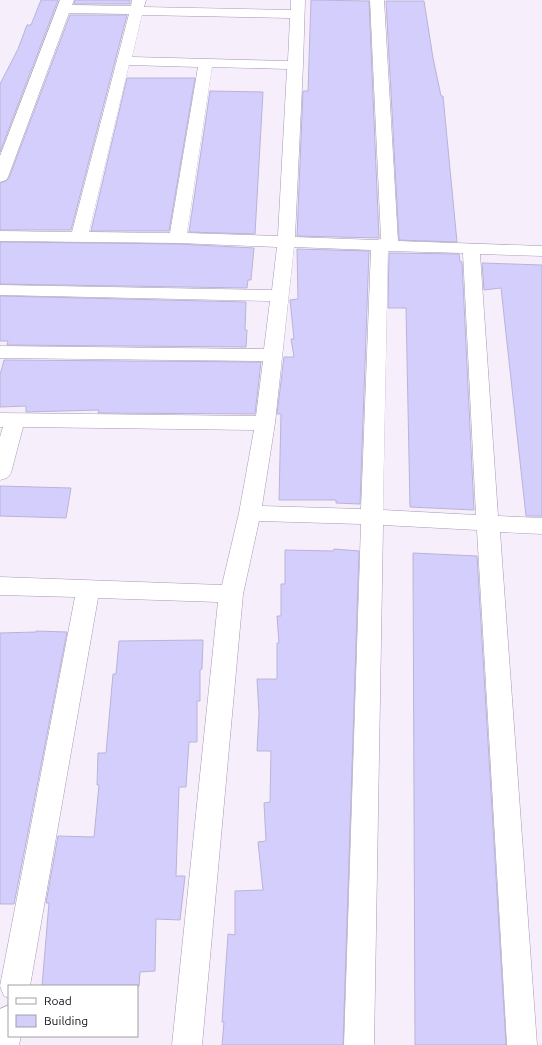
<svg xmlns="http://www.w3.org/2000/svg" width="542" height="1045" font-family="Ubuntu,sans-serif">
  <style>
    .building { fill: #d4cefc; stroke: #b9b4d7 }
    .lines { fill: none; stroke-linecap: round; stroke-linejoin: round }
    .minor-casing { stroke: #aa97b6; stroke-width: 1 }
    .minor { fill: #fff; fill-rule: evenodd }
  </style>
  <rect width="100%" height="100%" fill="#f6eefb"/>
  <!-- building -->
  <g class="building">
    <polygon points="41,0 58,0 0,152 0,84 18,49 27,25 31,25"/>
    <polygon points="75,0 130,0 130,4 74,4"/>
    <polygon points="311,0 369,1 379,238 297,236 303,91 308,91"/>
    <polygon points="386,1 424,1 433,58 441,96 443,96 457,242 399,240"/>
    <polygon points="70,15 127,15 71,230 0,230 0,183 6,181 9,178"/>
    <polygon points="127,78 195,78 169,231 91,231"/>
    <polygon points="210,91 263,92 255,234 189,232"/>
    <polygon points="0,242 178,244 254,248 251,280 248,280 247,288 0,284"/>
    <polygon points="297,249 369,251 360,504 336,503 336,500 279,500 281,414 277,414 284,357 294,357 291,339 294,339 290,300 298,299"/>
    <polygon points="389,253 459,254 460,261 462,262 474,510 410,507 406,308 388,308"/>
    <polygon points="482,263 542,265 542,516 526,516 501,288 484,290"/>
    <polygon points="0,296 246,302 245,330 247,330 246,347 7,345 8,341 0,341"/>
    <polygon points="4,360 261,362 255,414 98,413 99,410 26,412 26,406 0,407 0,375"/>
    <polygon points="0,486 71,488 66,518 0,516"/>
    <polygon points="334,549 359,551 343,1045 222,1045 224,1022 222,1022 228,934 235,935 235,891 263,890 258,842 266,841 264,803 270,802 271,751 257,751 259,714 257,679 277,679 277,643 279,643 277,616 281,616 281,584 285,584 285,550 333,551"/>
    <polygon points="413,553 477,556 506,1045 415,1045"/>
    <polygon points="36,631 67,632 14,904 0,904 0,633 36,632"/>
    <polygon points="203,640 202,669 200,670 200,701 197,701 197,742 189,742 186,787 179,787 176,876 185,876 180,920 156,919 155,971 140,972 139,986 42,986 49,903 46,903 58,836 94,837 99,785 97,785 98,753 106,753 113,674 116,674 119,641"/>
  </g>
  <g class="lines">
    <defs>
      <g id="minor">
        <path d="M 60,0 L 74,0 L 72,5 L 131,6 L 132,0 L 146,0 L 144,7 L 291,10 L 291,0 L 305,0 L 303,65 L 295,237 L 376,240 L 381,239 L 370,0 L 384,0 L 398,241 L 542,246 L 542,256 L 480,254 L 498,516 L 542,518 L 542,534 L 500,532 L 537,1045 L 507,1045 L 477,530 L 383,525 L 374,1045 L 344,1045 L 361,524 L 259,521 L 243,594 L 202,1045 L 172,1045 L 218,602 L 98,598 L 30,986 L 9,986 L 9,998 L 4,996 L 0,986 L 75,597 L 0,595 L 0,577 L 222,585 L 239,513 L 254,430 L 23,427 L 11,473 L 7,478 L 0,480 L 0,437 L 3,427 L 0,427 L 0,413 L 256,416 L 263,361 L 0,358 L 0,346 L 264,349 L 270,301 L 0,295 L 0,285 L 272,290 L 277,247 L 178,243 L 0,241 L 0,231 L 72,232 L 129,14 L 69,13 L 8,177 L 6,180 L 0,182 L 0,156 ZM 142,15 L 290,18 L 288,61 L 132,57 ZM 129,65 L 198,67 L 170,233 L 89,232 ZM 212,67 L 287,69 L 278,236 L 187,233 ZM 294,247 L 371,250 L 361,509 L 262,506 L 275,423 ZM 388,251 L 463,253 L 476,515 L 383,510 Z"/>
        <polygon points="9,1005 9,1036 21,1036 19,1045 0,1045 0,1009"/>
      </g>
    </defs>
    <!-- minor casing -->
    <use href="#minor" class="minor-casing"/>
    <!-- minor -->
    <use href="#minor" class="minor"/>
  </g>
  <!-- legend -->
  <rect x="8" y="985" width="130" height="52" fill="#ffffff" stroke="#a19fa3"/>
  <rect x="16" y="998" width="20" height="6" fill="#ffffff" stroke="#a19fa3"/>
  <text x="44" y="1005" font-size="12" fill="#150e19">Road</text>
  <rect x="16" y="1015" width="20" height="12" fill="#d4cefc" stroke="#a19fa3"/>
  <text x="44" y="1025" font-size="12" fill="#150e19">Building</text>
</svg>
